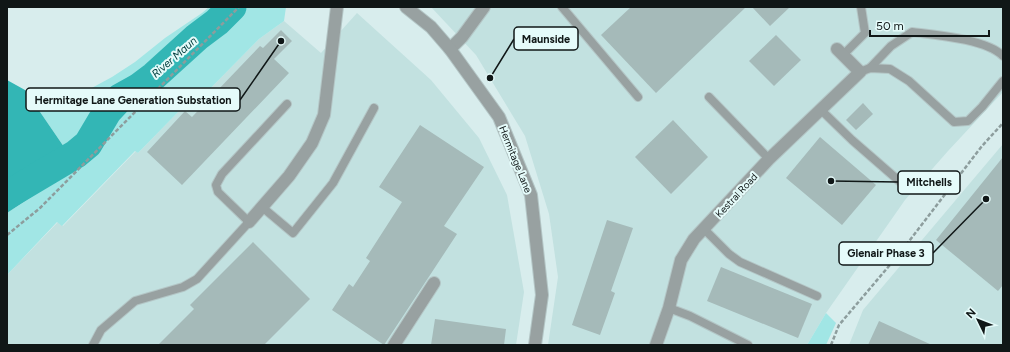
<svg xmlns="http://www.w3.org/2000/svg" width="1010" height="352" font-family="Figtree,sans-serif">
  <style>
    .built { fill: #c2e1e0 }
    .green { fill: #a1e6e5 }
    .water { fill: #33b6b5 }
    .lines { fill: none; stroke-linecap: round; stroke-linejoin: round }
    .river { stroke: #33b6b5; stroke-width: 29 }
    .building { fill: #a5bab9 }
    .service-casing { stroke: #b4c6c6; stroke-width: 10 }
    .minor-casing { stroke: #b4c6c6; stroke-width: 14 }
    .tertiary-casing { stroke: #b4c6c6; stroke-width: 14 }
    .path { stroke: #8d9d9d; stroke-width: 2.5; stroke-dasharray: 4 2; stroke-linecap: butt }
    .service { stroke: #98a1a1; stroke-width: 8 }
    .minor { stroke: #98a1a1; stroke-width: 12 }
    .tertiary { stroke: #98a1a1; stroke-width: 12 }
    .labels { text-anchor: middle; stroke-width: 4; stroke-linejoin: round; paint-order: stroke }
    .street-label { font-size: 10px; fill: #101717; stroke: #e5fbfa }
    .water-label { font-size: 11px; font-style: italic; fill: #054140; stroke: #e5fbfa }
    .leader { fill: none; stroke: #101717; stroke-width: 1.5 }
    .callout-dot { fill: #101717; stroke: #e5fbfa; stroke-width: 1.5 }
    .callout { fill: #e5fbfa; stroke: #101717; stroke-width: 1.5 }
    .callout-label { font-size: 11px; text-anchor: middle; font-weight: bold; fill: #101717 }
  </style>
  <rect width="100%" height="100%" fill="#d8eded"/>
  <!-- built -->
  <g class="built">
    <polygon points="431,7 1003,7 1003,92 948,151 905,200 826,313 807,345 548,345 558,277 549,214 525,136 476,55"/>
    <polygon points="357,13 431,80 479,138 507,195 524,292 516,345 7,345 7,275 58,222 63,226 136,151 138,153 183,107 196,103 259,39 284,21 321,53"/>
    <polygon points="1003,144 1003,345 849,345 863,310"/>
  </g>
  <!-- green -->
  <g class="green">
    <polygon points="209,7 286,7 284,21 259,39 196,103 183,107 138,153 135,151 62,226 57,222 7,275 7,213 52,183 64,147 25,90 37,93 64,90 88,90 112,77 135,62 165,38 202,13"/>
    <polygon points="826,313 836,323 826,345 807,345"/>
  </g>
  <!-- water -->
  <polygon class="water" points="7,80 25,90 64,147 76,154 52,183 7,213"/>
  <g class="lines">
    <!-- river -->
    <polyline class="river" points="7,195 76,154 88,144 107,112 120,98 138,88 154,76 197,37 217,22 232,7"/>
  </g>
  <!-- building -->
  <g class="building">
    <polygon points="631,7 746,7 656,93 601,35"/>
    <polygon points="752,7 790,7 770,26"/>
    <polygon points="281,30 292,41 274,59 289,73 182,185 147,152 185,111 192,117 260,46 263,48"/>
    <polygon points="776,35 801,60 774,86 749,61"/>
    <polygon points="863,103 873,114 856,130 846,120"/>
    <polygon points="673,120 708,157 671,194 635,157"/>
    <polygon points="420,125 484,167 444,226 457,234 384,345 332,310 349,284 353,287 370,261 366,258 402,202 379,187"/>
    <polygon points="820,137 876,185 842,225 786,178"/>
    <polygon points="1003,157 1003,285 998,291 936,240"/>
    <polygon points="607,220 633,228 611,291 615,293 600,335 572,325"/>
    <polygon points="253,242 310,299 264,345 158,345 194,309 190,305"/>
    <polygon points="721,267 812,304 798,338 707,301"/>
    <polygon points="435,319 506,329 504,345 431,345"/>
    <polygon points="879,321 932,345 868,345"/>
  </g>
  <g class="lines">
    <defs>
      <g id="service">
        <polyline points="562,7 638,97"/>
        <polyline points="843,55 865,33 861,7"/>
        <path d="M 870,68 L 891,46 L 912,32 C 936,35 986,39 1003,56"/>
        <polyline points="860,72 870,68 890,69 909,81 954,122 968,121 982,107 1003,81"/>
        <polyline points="709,97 769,159"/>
        <polyline points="820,109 852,140 906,187"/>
        <polyline points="262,207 293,233 333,183 374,108"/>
        <polyline points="704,229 729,254 740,262 817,296"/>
        <polyline points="669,308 690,316 748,345"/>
        <polyline points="93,345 101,330 135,301 183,287 197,279 249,222 218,192 216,185 222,174 287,104"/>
      </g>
      <g id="minor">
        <polyline points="450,49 462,37 484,7"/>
        <polyline points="249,222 289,176 312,143 324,115 337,7"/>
        <polyline points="394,345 434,283"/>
        <polyline points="656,345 669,308 681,260 694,239 769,159 860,72 837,49"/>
      </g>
      <polyline id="tertiary" points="406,7 431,27 450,49 499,117 531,195 542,295 535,345"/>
    </defs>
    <!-- service casing -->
    <use href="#service" class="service-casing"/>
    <!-- minor casing -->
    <use href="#minor" class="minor-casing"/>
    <!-- tertiary casing -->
    <use href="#tertiary" class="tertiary-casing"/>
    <!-- path -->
    <g class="path">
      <polyline points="7,235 40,208 239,7"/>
      <polyline points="831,345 839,325 900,253 982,146 1003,123"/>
    </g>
    <!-- service -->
    <use href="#service" class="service"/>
    <!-- minor -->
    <use href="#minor" class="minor"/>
    <!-- tertiary -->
    <use href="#tertiary" class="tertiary"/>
  </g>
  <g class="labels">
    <!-- street labels -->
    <g class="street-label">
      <text transform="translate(516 159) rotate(68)" y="4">Hermitage Lane</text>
      <text transform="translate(736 195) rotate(-47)" y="4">Kestral Road</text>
    </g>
    <!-- water labels -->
    <g class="water-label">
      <text transform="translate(174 57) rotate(-41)" y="4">River Maun</text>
    </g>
  </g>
  <!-- callouts -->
  <path class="leader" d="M490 78L514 39M281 41L240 100M831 181L898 182M986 199L933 253"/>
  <g class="callout-dot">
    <circle cx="490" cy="78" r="4"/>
    <circle cx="281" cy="41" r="4"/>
    <circle cx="831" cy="181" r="4"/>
    <circle cx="986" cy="199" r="4"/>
  </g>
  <g class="callout">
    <rect x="514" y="27" width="64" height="23" rx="4"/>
    <rect x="26" y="88" width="214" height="23" rx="4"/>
    <rect x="898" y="171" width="62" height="23" rx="4"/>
    <rect x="839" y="242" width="94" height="23" rx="4"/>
  </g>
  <g class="callout-label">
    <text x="546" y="43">Maunside</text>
    <text x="133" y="104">Hermitage Lane Generation Substation</text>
    <text x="929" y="186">Mitchells</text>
    <text x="886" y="257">Glenair Phase 3</text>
  </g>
  <!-- border -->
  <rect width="1010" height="352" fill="none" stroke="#101717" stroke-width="16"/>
  <!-- north arrow -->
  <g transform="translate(978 320) rotate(313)" stroke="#e5fbfa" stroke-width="3" paint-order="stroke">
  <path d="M0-3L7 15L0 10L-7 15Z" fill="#101717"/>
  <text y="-6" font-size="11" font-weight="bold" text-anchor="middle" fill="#101717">N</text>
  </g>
  <!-- scale -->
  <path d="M870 30v6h119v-6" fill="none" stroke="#101717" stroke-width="2"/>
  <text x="876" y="30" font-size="12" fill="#101717" stroke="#e5fbfa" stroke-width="3" paint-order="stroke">50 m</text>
</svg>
